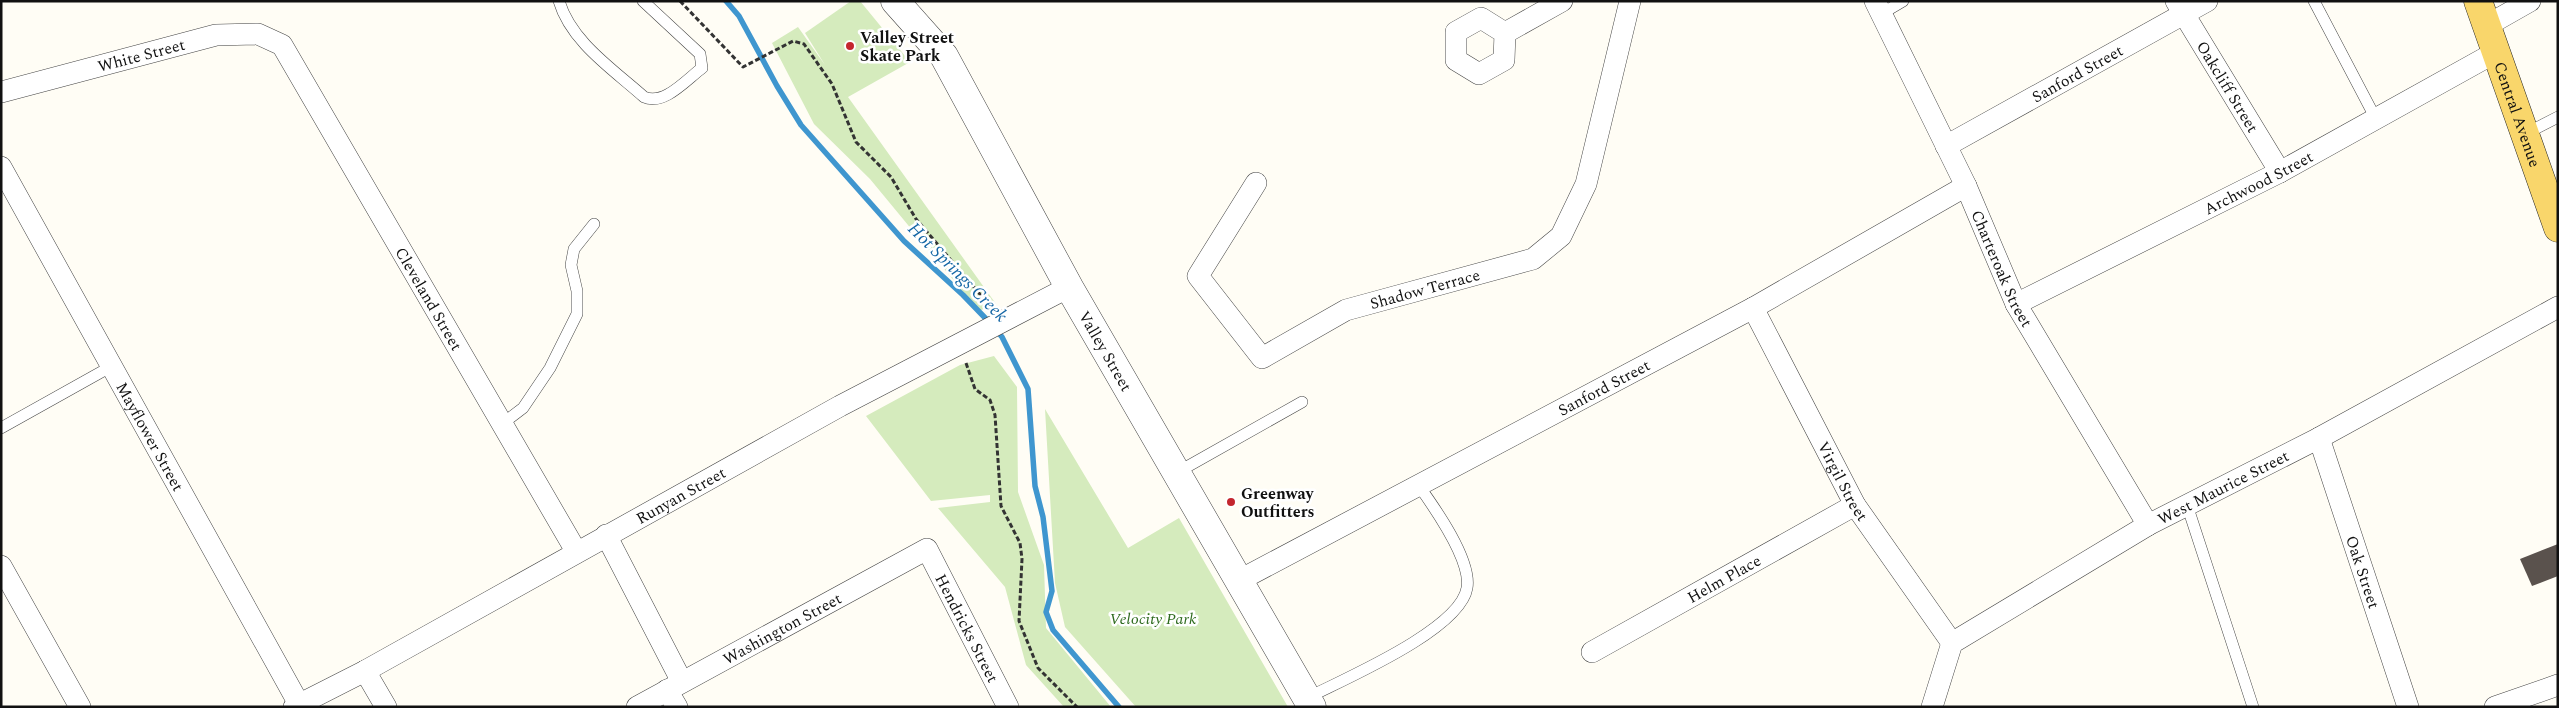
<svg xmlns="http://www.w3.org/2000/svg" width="2559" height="708" font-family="Spectral,serif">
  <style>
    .green { fill: #d5ebbd }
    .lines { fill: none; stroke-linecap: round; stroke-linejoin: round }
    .stream { stroke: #3f96cf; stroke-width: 5.5 }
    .building { fill: #5a524d }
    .service-casing { stroke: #444; stroke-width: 12 }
    .minor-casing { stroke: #444; stroke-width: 22 }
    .tertiary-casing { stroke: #444; stroke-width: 29 }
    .primary-casing { stroke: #222; stroke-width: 29 }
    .path { stroke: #333; stroke-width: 3; stroke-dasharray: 5 2.5; stroke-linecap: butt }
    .service { stroke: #fff; stroke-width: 11 }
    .minor { stroke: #fff; stroke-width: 21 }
    .tertiary { stroke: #fff; stroke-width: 28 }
    .primary { stroke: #f9d66b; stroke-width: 28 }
    .poi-dot { fill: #c4262e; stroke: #fff; stroke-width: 2 }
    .labels { text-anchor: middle; stroke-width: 5; stroke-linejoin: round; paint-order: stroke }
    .poi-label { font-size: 16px; font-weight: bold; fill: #111; stroke: #fff; text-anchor: start }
    .street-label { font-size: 16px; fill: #111; stroke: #fff }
    .park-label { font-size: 16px; font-style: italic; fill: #2f6b1f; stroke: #fff }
    .water-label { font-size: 18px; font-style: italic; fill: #1768a6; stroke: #fff }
  </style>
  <rect width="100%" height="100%" fill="#fffdf5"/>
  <!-- green -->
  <g class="green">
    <polygon points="851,1 860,1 910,62 848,97 996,304 979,311 870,179 814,124 772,43 798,27 825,65 805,33"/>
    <polygon points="994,356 1017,387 1018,492 1044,565 1046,628 1111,707 1064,707 1026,665 1005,587 938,508 990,502 990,495 931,501 866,416 960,365"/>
    <polygon points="1045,409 1128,548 1179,518 1288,707 1136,707 1065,627 1055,583"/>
  </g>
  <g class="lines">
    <!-- stream -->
    <g class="stream">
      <polyline points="726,1 739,16 777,86 801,125 904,241 963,295 991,324"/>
      <polyline points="997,331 1002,337 1028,389 1035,486 1043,517 1052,591 1046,612 1053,630 1119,707"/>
    </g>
  </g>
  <!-- building -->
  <polygon class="building" points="2558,544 2558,576 2532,586 2520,559"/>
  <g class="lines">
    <defs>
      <g id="service">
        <path d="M 559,1 C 571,42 614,70 644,97 C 664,106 686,80 702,68 L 700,54 L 643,1"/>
        <polyline points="2314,1 2376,119"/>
        <polyline points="1881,14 1903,1"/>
        <polyline points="2525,134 2558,117"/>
        <polyline points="502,424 523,408 550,368 577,314 577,291 571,265 574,249 594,224"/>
        <polyline points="1,428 112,366"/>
        <polyline points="1176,473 1302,402"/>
        <polyline points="2187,505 2253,707"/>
        <path d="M 1307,698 C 1344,679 1460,630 1467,588 C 1472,560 1434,507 1419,486"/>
      </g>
      <g id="minor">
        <path id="s1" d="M 1875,1 L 1966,186 L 2016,304 L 2148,525"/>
        <path id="s2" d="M 2176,1 L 2280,172"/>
        <polygon points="1481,18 1505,33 1504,60 1479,74 1456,60 1456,32"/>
        <polyline points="2486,26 2530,1"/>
        <polyline points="1505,33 1562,1"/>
        <path id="s3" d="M 1,92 L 216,35 L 258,34 L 282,45 L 576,551"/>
        <path id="s4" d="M 1946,146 L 2207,1"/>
        <path id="s5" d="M 1,167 L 299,704"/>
        <path id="s6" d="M 1256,183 L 1198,276 L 1262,358 L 1346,310 L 1533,259 L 1561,236 L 1586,184 L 1630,1"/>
        <path id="s7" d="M 2016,304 L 2280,172 L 2496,52"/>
        <path id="s8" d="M 1753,308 L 1855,505 L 1952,643"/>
        <path id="s9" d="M 2319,438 L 2408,707"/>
        <polyline points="606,535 682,682"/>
        <polyline points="1,566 80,707"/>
        <path id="s10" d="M 1238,581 L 1753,308 L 1966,186"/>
        <path id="s11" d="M 1592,652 L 1855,505"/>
        <polyline points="365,671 386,707"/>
        <polyline points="667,690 677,707"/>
        <path id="s12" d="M 294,707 L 365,671 L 840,406 L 1069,287"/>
        <path id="s13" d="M 637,707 L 927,549 L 1008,707"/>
        <path id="s14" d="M 1932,707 L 1952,643 L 2148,525 L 2319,438 L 2558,307"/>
        <polyline points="2495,707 2558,685"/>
      </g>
      <g id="tertiary">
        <path id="s15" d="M 895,1 L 944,56 L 1069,287 L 1312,707"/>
      </g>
      <g id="primary">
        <path id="s16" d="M 2478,1 L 2558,228"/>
      </g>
    </defs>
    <!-- service casing -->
    <use href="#service" class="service-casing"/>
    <!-- minor casing -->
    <use href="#minor" class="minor-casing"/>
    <!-- tertiary casing -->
    <use href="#tertiary" class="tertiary-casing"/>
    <!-- primary casing -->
    <use href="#primary" class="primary-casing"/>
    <!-- path -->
    <g class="path">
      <polyline points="680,1 743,67 793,41 804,44 832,84 856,142 891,177 916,219 990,306"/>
      <polyline points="966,363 975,389 990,400 995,415 1001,506 1020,543 1022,559 1019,621 1038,668 1077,707"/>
    </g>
    <!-- service -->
    <use href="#service" class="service"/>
    <!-- minor -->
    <use href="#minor" class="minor"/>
    <!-- tertiary -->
    <use href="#tertiary" class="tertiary"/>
    <!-- primary -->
    <use href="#primary" class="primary"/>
  </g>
  <!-- markers -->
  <g class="poi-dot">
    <circle cx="850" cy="46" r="5"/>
    <circle cx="1231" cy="502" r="5"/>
  </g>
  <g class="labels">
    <!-- poi labels -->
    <g class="poi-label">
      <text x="860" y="43">Valley Street<tspan x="860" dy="18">Skate Park</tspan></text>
      <text x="1241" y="499">Greenway<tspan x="1241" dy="18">Outfitters</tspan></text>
    </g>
    <!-- street labels -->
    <g class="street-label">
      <text dy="6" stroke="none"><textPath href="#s3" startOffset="145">White Street</textPath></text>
      <text dy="6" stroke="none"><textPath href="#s4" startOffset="150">Sanford Street</textPath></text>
      <text dy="6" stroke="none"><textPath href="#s2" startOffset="100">Oakcliff Street</textPath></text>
      <text dy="6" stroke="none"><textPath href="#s16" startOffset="120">Central Avenue</textPath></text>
      <text dy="6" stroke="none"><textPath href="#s7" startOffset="271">Archwood Street</textPath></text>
      <text dy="6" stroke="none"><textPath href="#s1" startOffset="296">Charteroak Street</textPath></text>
      <text dy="6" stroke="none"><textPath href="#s6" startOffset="392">Shadow Terrace</textPath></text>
      <text dy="6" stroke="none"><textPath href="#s3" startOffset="584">Cleveland Street</textPath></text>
      <text dy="6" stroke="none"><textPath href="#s15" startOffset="410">Valley Street</textPath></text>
      <text dy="6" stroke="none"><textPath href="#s10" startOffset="414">Sanford Street</textPath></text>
      <text dy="6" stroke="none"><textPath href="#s5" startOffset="308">Mayflower Street</textPath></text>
      <text dy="6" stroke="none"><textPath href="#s8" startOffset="195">Virgil Street</textPath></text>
      <text dy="6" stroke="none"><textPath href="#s14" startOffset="380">West Maurice Street</textPath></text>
      <text dy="6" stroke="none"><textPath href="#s12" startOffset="441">Runyan Street</textPath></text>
      <text dy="6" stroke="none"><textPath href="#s9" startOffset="141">Oak Street</textPath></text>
      <text dy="6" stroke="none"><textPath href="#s11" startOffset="151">Helm Place</textPath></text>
      <text dy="6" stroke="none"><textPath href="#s13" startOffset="165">Washington Street</textPath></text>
      <text dy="6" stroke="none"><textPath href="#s13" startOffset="419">Hendricks Street</textPath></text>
    </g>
    <!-- park labels -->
    <g class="park-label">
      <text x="1153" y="624">Velocity Park</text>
    </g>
    <!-- water labels -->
    <g class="water-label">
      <text transform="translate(958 272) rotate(45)" y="6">Hot Springs Creek</text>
    </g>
  </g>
  <!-- border -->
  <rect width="2559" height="708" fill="none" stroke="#111111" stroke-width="5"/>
</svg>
